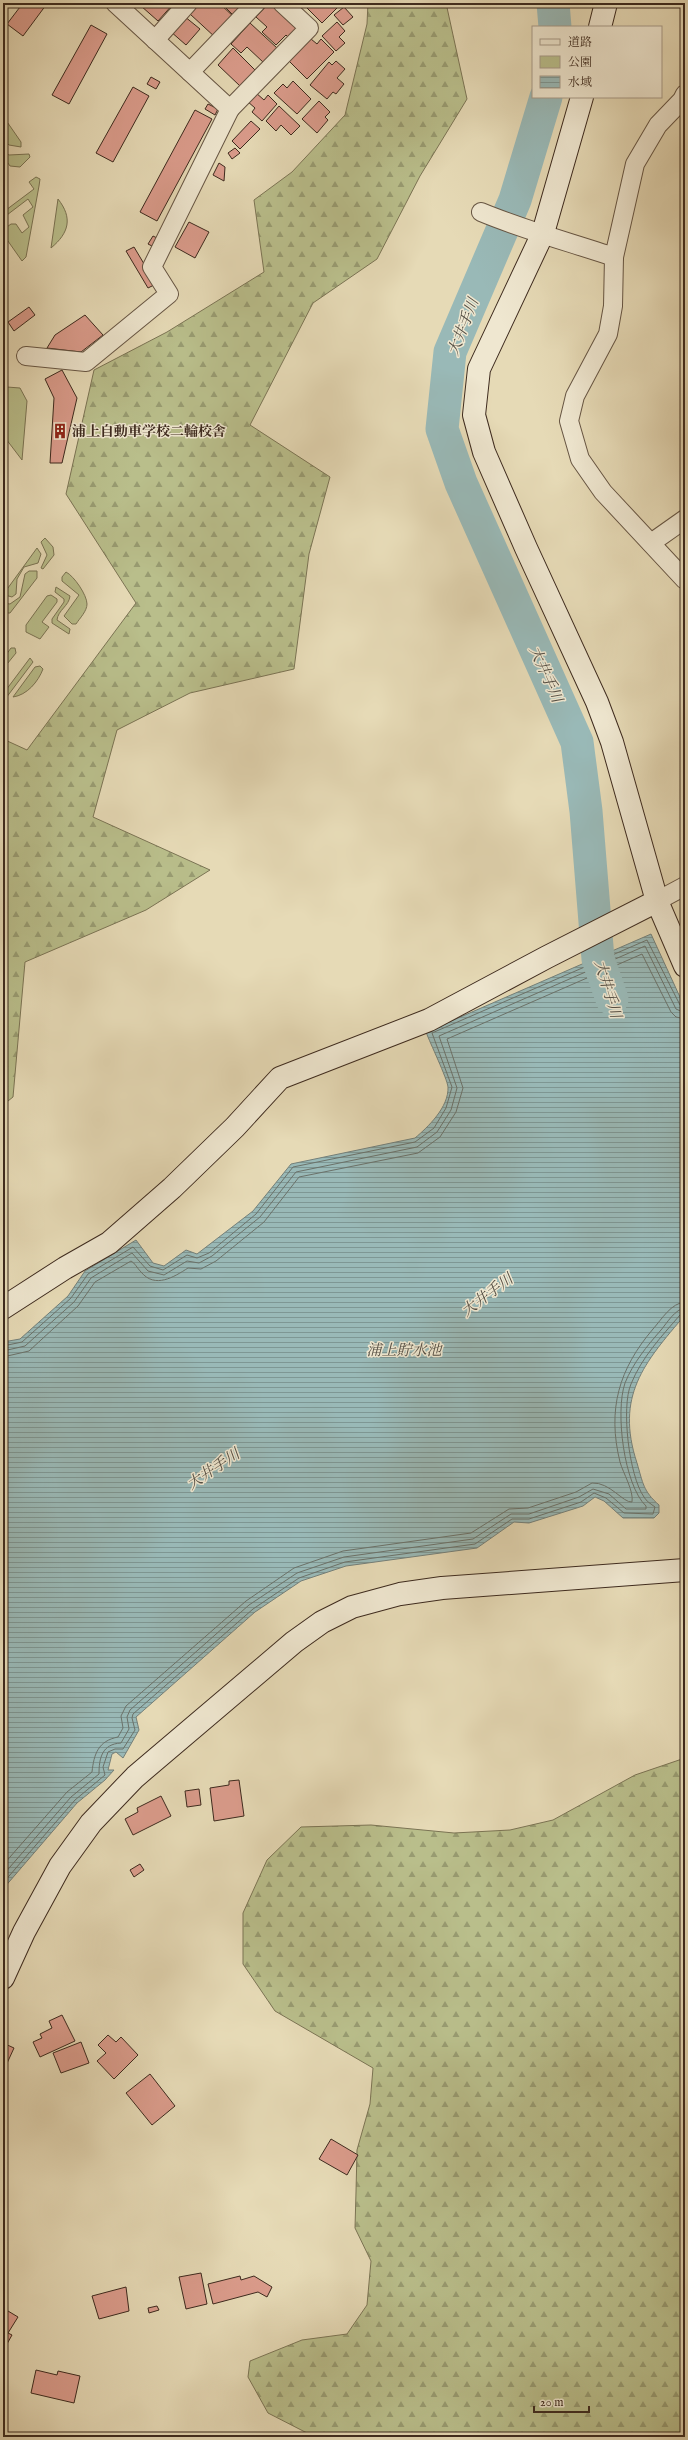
<svg xmlns="http://www.w3.org/2000/svg" width="688" height="2440" font-family="'IM FELL English','Noto Serif JP',serif">
  <style>
    .green { fill: #b9be8b; stroke: #7b7454 }
    .forest { fill: url(#forest-firs); stroke: #7b7454 }
    .water { fill: url(#water-rules); stroke: #74807a }
    .lines { fill: none; stroke-linecap: round; stroke-linejoin: round }
    .shore { stroke: #6b726a; stroke-width: 1 }
    .river { stroke: #99b9b7; stroke-width: 33 }
    .building { fill: #db9c8c; stroke: #3d2a1e }
    .street-casing { stroke: #675644; stroke-width: 20 }
    .secondary-casing { stroke: #3d2a1e; stroke-width: 24 }
    .street { stroke: #efe7d0; stroke-width: 18 }
    .secondary { stroke: #efe7d0; stroke-width: 22 }
    .labels { text-anchor: middle; stroke-width: 3; stroke-linejoin: round; paint-order: stroke }
    .poi-label { font-size: 14px; font-weight: bold; fill: #3d2a1e; stroke: #efe7d0; text-anchor: start }
    .water-label { font-size: 15px; font-style: italic; fill: #544e44; stroke: #efe7d0 }
  </style>
  <defs>
    <pattern id="forest-firs" width="22" height="20" patternUnits="userSpaceOnUse"><rect width="22" height="20" fill="#b9be8b"/><path d="M5 1l3.5 6h-7zM16 11l3.5 6h-7z" fill="#989b71"/></pattern>
    <pattern id="water-rules" width="6" height="5" patternUnits="userSpaceOnUse"><rect width="6" height="5" fill="#99b9b7"/><path d="M0 2.5h6" fill="none" stroke="#7e9794"/></pattern>
  </defs>
  <rect width="100%" height="100%" fill="#e6dab6"/>
  <filter id="stains"><feTurbulence type="fractalNoise" baseFrequency=".005" numOctaves="4"/><feColorMatrix values="0 0 0 0 .2 0 0 0 0 .09 0 0 0 0 .02 0 0 0 .5 -.17"/></filter>
  <radialGradient id="worn" r=".72"><stop offset=".6" stop-color="#630" stop-opacity="0"/><stop offset="1" stop-color="#630" stop-opacity=".3"/></radialGradient>
  <!-- green -->
  <g class="green">
    <polygon points="3,116 21,142 21,147 9,145 6,142"/>
    <polygon points="3,151 9,155 29,154 30,157 20,167 10,166 3,156"/>
    <polygon points="36,177 40,179 39,186 26,257 22,261 3,234 4,229 11,224 16,224 22,233 29,227 23,215 33,207 28,199 3,218 3,206 6,210 34,189 29,182"/>
    <path d="M 58,199 C 73,218 69,233 51,248 Z"/>
    <polygon points="7,387 20,388 27,401 22,460 3,435 3,389"/>
    <polygon points="45,538 53,547 54,555 43,569 41,568 47,555 41,542"/>
    <polygon points="37,548 41,554 38,563 24,567 17,579 16,594 12,597 5,595 5,592"/>
    <polygon points="29,571 37,571 37,578 10,613 3,613 3,603 10,604 20,597 25,574"/>
    <path d="M 66,572 C 74,576 87,595 87,604 C 87,611 80,618 76,624 L 72,624 L 64,616 L 79,595 L 62,581 L 62,577 Z"/>
    <path d="M 56,587 L 70,596 C 69,606 58,610 57,620 L 70,629 L 69,634 L 52,623 L 52,619 L 64,602 L 64,599 L 55,592 Z"/>
    <polygon points="51,595 57,599 57,602 42,622 49,627 40,639 26,632 26,625 47,596"/>
    <polygon points="11,648 15,648 16,653 3,669 3,659"/>
    <polygon points="30,658 33,662 6,698 3,698 3,694"/>
    <path d="M 40,666 L 43,669 C 38,682 27,695 13,697 L 35,667 Z"/>
  </g>
  <!-- forest -->
  <g class="forest">
    <polygon points="368,3 446,3 467,99 420,176 377,259 313,303 250,425 330,477 309,554 294,669 190,693 117,730 93,817 210,870 146,910 25,962 13,1097 3,1105 3,739 27,750 136,603 66,494 94,370 167,332 264,272 254,200 292,172 345,115 367,24"/>
    <polygon points="685,1758 685,2437 328,2437 307,2433 268,2413 248,2377 250,2361 302,2340 347,2334 367,2305 371,2261 355,2228 356,2192 357,2150 370,2104 373,2068 275,2011 243,1964 243,1913 267,1860 301,1827 371,1825 454,1833 510,1830 553,1820 635,1775"/>
  </g>
  <!-- water -->
  <path class="water" d="M 651,934 L 685,1008 L 685,1315 C 644,1363 615,1396 637,1463 C 643,1483 643,1491 659,1505 L 659,1513 L 654,1518 L 623,1518 L 604,1501 L 595,1497 L 583,1506 L 529,1523 L 514,1522 L 477,1548 L 346,1566 L 301,1581 L 255,1612 L 136,1717 L 139,1730 L 123,1758 L 116,1752 L 112,1754 L 108,1770 L 114,1770 L 105,1780 L 77,1803 L 3,1889 L 3,1342 L 20,1339 L 68,1296 L 85,1271 L 136,1240 L 153,1263 L 164,1266 L 186,1250 L 197,1254 L 253,1211 L 291,1164 L 415,1138 C 428,1127 449,1107 448,1087 C 447,1078 430,1043 426,1032 Z"/>
  <g class="lines">
    <!-- shore -->
    <g class="shore">
      <polyline points="3,1346 22,1342 71,1298 88,1274 133,1247 150,1266 163,1270 187,1255 197,1258 209,1253 256,1214 293,1167 415,1142 434,1128 446,1108 452,1087 432,1033 647,940 680,1005 685,1008"/>
      <polyline points="3,1351 25,1346 74,1302 91,1278 132,1253 148,1271 164,1275 187,1261 199,1263 212,1256 260,1217 296,1172 417,1147 437,1132 451,1110 457,1088 439,1036 645,946 676,1009 685,1013"/>
      <path d="M 3,1357 L 29,1351 L 78,1306 L 95,1282 L 131,1261 C 135,1263 137,1268 141,1272 C 155,1289 174,1277 188,1268 L 201,1269 L 216,1261 L 264,1222 L 299,1177 L 418,1153 L 440,1137 L 456,1112 L 463,1088 L 447,1039 L 642,954 L 671,1012 L 676,1017 L 685,1019"/>
      <path d="M 3,1865 L 67,1792 L 92,1772 C 94,1754 98,1741 118,1737 L 123,1728 L 121,1716 L 126,1706 L 246,1601 L 294,1568 L 343,1551 L 471,1533 L 509,1509 L 528,1508 L 576,1492 L 592,1483 C 610,1482 623,1503 632,1502 C 634,1491 623,1473 620,1462 C 607,1409 619,1369 653,1329 C 662,1319 671,1303 685,1302"/>
      <path d="M 3,1875 L 71,1797 L 99,1774 C 99,1758 102,1744 121,1743 L 129,1729 L 127,1717 L 130,1710 L 249,1605 L 297,1573 L 344,1557 L 473,1539 L 511,1514 L 529,1514 L 579,1497 L 593,1489 L 609,1494 L 626,1509 L 646,1509 L 646,1506 C 624,1485 615,1412 625,1383 C 633,1363 647,1346 661,1330 C 667,1323 675,1309 685,1308"/>
      <path d="M 3,1883 L 75,1800 L 105,1775 L 103,1767 L 108,1752 L 115,1749 L 123,1749 L 135,1730 L 132,1718 L 133,1714 L 253,1609 L 299,1578 L 345,1562 L 475,1544 L 512,1519 L 529,1519 L 581,1502 L 594,1493 L 606,1498 L 624,1513 L 653,1514 L 655,1507 C 651,1504 646,1501 644,1497 C 629,1476 621,1407 631,1384 C 642,1357 661,1337 680,1315 L 685,1313"/>
    </g>
    <!-- river -->
    <g class="river">
      <polyline points="553,3 555,27"/>
      <polyline points="546,97 515,200 450,352 442,429 461,483 577,742 586,811 598,959 612,999"/>
    </g>
  </g>
  <!-- building -->
  <g class="building">
    <polygon points="23,3 46,5 23,36 7,24"/>
    <polygon points="144,3 174,3 158,21 141,6"/>
    <polygon points="200,3 219,3 235,18 216,38 190,14"/>
    <polygon points="221,3 251,3 236,18"/>
    <polygon points="269,3 298,29 289,38 286,35 276,45 262,32 267,27 256,17"/>
    <polygon points="307,3 342,3 322,23 305,6"/>
    <polygon points="344,7 353,17 343,25 334,15"/>
    <polygon points="184,16 200,29 186,45 170,31"/>
    <polygon points="337,22 345,31 339,37 345,43 336,51 322,36"/>
    <polygon points="250,23 277,48 264,63 247,47 241,53 231,44"/>
    <polygon points="91,25 107,34 69,104 52,95"/>
    <polygon points="311,39 317,44 321,39 334,52 307,79 289,61"/>
    <polygon points="233,48 255,70 240,86 218,65"/>
    <polygon points="336,61 345,69 337,78 344,84 336,94 333,92 327,99 310,85 329,62 332,65"/>
    <polygon points="151,77 160,82 156,89 147,84"/>
    <polygon points="293,81 311,99 297,114 274,93 283,84 287,88"/>
    <polygon points="133,87 149,96 113,162 96,153"/>
    <polygon points="255,92 264,100 268,95 277,104 262,121 252,112 255,108 247,101"/>
    <polygon points="319,101 330,112 325,117 328,120 317,133 302,119"/>
    <polygon points="208,104 218,109 215,115 205,109"/>
    <polygon points="279,106 300,126 291,135 281,125 276,131 266,121"/>
    <polygon points="195,110 212,119 157,221 140,212"/>
    <polygon points="251,121 260,129 240,149 232,141"/>
    <polygon points="235,148 240,153 232,159 228,153"/>
    <polygon points="219,163 225,167 224,181 213,175"/>
    <polygon points="189,222 209,232 195,258 175,247"/>
    <polygon points="153,236 159,239 154,247 148,244"/>
    <polygon points="134,247 156,284 148,288 126,251"/>
    <polygon points="29,307 35,315 14,331 8,322"/>
    <polygon points="85,315 103,335 81,352 47,348 55,335"/>
    <polygon points="62,370 77,398 62,463 50,463 54,398 45,379"/>
    <polygon points="239,1780 244,1816 214,1821 210,1788 229,1785 229,1781"/>
    <polygon points="199,1789 201,1805 187,1807 185,1791"/>
    <polygon points="161,1796 171,1816 133,1835 125,1819 138,1812 137,1808"/>
    <polygon points="140,1864 144,1870 134,1877 130,1870"/>
    <polygon points="62,2015 75,2041 40,2057 33,2042 42,2038 40,2034 52,2028 49,2021"/>
    <polygon points="108,2035 116,2042 121,2037 138,2055 114,2079 97,2061 106,2053 98,2045"/>
    <polygon points="81,2042 89,2063 61,2073 53,2053"/>
    <polygon points="3,2043 14,2048 3,2072"/>
    <polygon points="150,2074 175,2106 152,2125 126,2093"/>
    <polygon points="331,2139 358,2155 347,2175 319,2159"/>
    <polygon points="201,2273 207,2304 186,2309 179,2277"/>
    <polygon points="240,2276 241,2280 254,2276 272,2287 267,2297 258,2292 213,2304 208,2284"/>
    <polygon points="126,2287 129,2311 99,2319 92,2296"/>
    <polygon points="157,2306 159,2310 149,2313 148,2308"/>
    <polygon points="3,2308 18,2317 8,2333 12,2335 3,2351"/>
    <polygon points="36,2370 57,2375 58,2371 80,2376 74,2403 31,2393"/>
  </g>
  <g class="lines">
    <defs>
      <g id="street">
        <polyline points="155,40 188,3"/>
        <polyline points="190,72 256,3"/>
        <polyline points="685,94 682,100 658,125 635,164 614,257 613,306 608,334 575,396 569,421 580,459 603,492 685,580"/>
        <polyline points="230,109 309,28 282,3"/>
        <path d="M 481,212 C 524,230 569,242 614,257"/>
        <polyline points="26,356 86,362 169,294 152,267 230,109 115,3"/>
        <polyline points="651,543 685,519"/>
        <polyline points="657,901 685,886"/>
      </g>
      <g id="secondary">
        <polyline points="600,27 606,3"/>
        <polyline points="582,97 543,233 479,369 474,415 484,452 526,548 597,702 612,742 657,901 685,966"/>
        <polyline points="3,1308 65,1268 109,1243 172,1188 235,1127 280,1078 429,1020 547,957 657,901"/>
        <polyline points="3,1978 24,1932 60,1866 91,1823 135,1777 294,1642 322,1622 352,1607 400,1594 442,1588 685,1570"/>
      </g>
    </defs>
    <!-- street casing -->
    <use href="#street" class="street-casing"/>
    <!-- secondary casing -->
    <use href="#secondary" class="secondary-casing"/>
    <!-- street -->
    <use href="#street" class="street"/>
    <!-- secondary -->
    <use href="#secondary" class="secondary"/>
  </g>
  <!-- icons -->
  <defs>
    <symbol id="building-bare" viewBox="-9 -9 18 18"><path d="M-4-6H4V6H1V3H-1V6H-4ZM-2.5-4.3h1.7v1.8h-1.7ZM.8-4.3h1.7v1.8H.8ZM-2.5-1h1.7V.8h-1.7ZM.8-1h1.7V.8H.8Z" fill="#8f2418" stroke="#efe7d0" stroke-width="2.5" paint-order="stroke"/></symbol>
  </defs>
  <g fill-rule="evenodd">
    <use href="#building-bare" x="49" y="420" width="22" height="22"/>
  </g>
  <g class="labels">
    <!-- poi labels -->
    <g class="poi-label">
      <text x="72" y="436">浦上自動車学校二輪校舎</text>
    </g>
    <!-- water labels -->
    <g class="water-label">
      <text transform="translate(463 327) rotate(-69)" y="5">大井手川</text>
      <text transform="translate(546 674) rotate(66)" y="5">大井手川</text>
      <text transform="translate(608 989) rotate(73)" y="5">大井手川</text>
      <text transform="translate(487 1295) rotate(-37)" y="5">大井手川</text>
      <text x="404" y="1355">浦上貯水池</text>
      <text transform="translate(213 1469) rotate(-34)" y="5">大井手川</text>
    </g>
  </g>
  <!-- margin -->
  <rect width="688" height="2440" fill="none" stroke="#e6dab6" stroke-width="16"/>
  <rect x="4" y="4" width="680" height="2432" fill="none" stroke="#3d2a1e" stroke-width="2"/>
  <rect x="8" y="8" width="672" height="2424" fill="none" stroke="#3d2a1e"/>
  <!-- legend -->
  <rect x="532" y="26" width="130" height="72" fill="#efe7d0" stroke="#a89b89"/>
  <rect x="540" y="39" width="20" height="6" fill="#efe7d0" stroke="#a89b89"/>
  <text x="568" y="46" font-size="12" fill="#3d2a1e">道路</text>
  <rect x="540" y="56" width="20" height="12" fill="#b9be8b" stroke="#a89b89"/>
  <text x="568" y="66" font-size="12" fill="#3d2a1e">公園</text>
  <rect x="540" y="76" width="20" height="12" fill="url(#water-rules)" stroke="#a89b89"/>
  <text x="568" y="86" font-size="12" fill="#3d2a1e">水域</text>
  <!-- scale -->
  <path d="M534 2406v6h55v-6" fill="none" stroke="#3d2a1e" stroke-width="2"/>
  <text x="540" y="2406" font-size="12" fill="#3d2a1e" stroke="#efe7d0" stroke-width="3" paint-order="stroke">20 m</text>
  <rect width="100%" height="100%" filter="url(#stains)"/>
  <rect width="100%" height="100%" fill="url(#worn)"/>
</svg>
